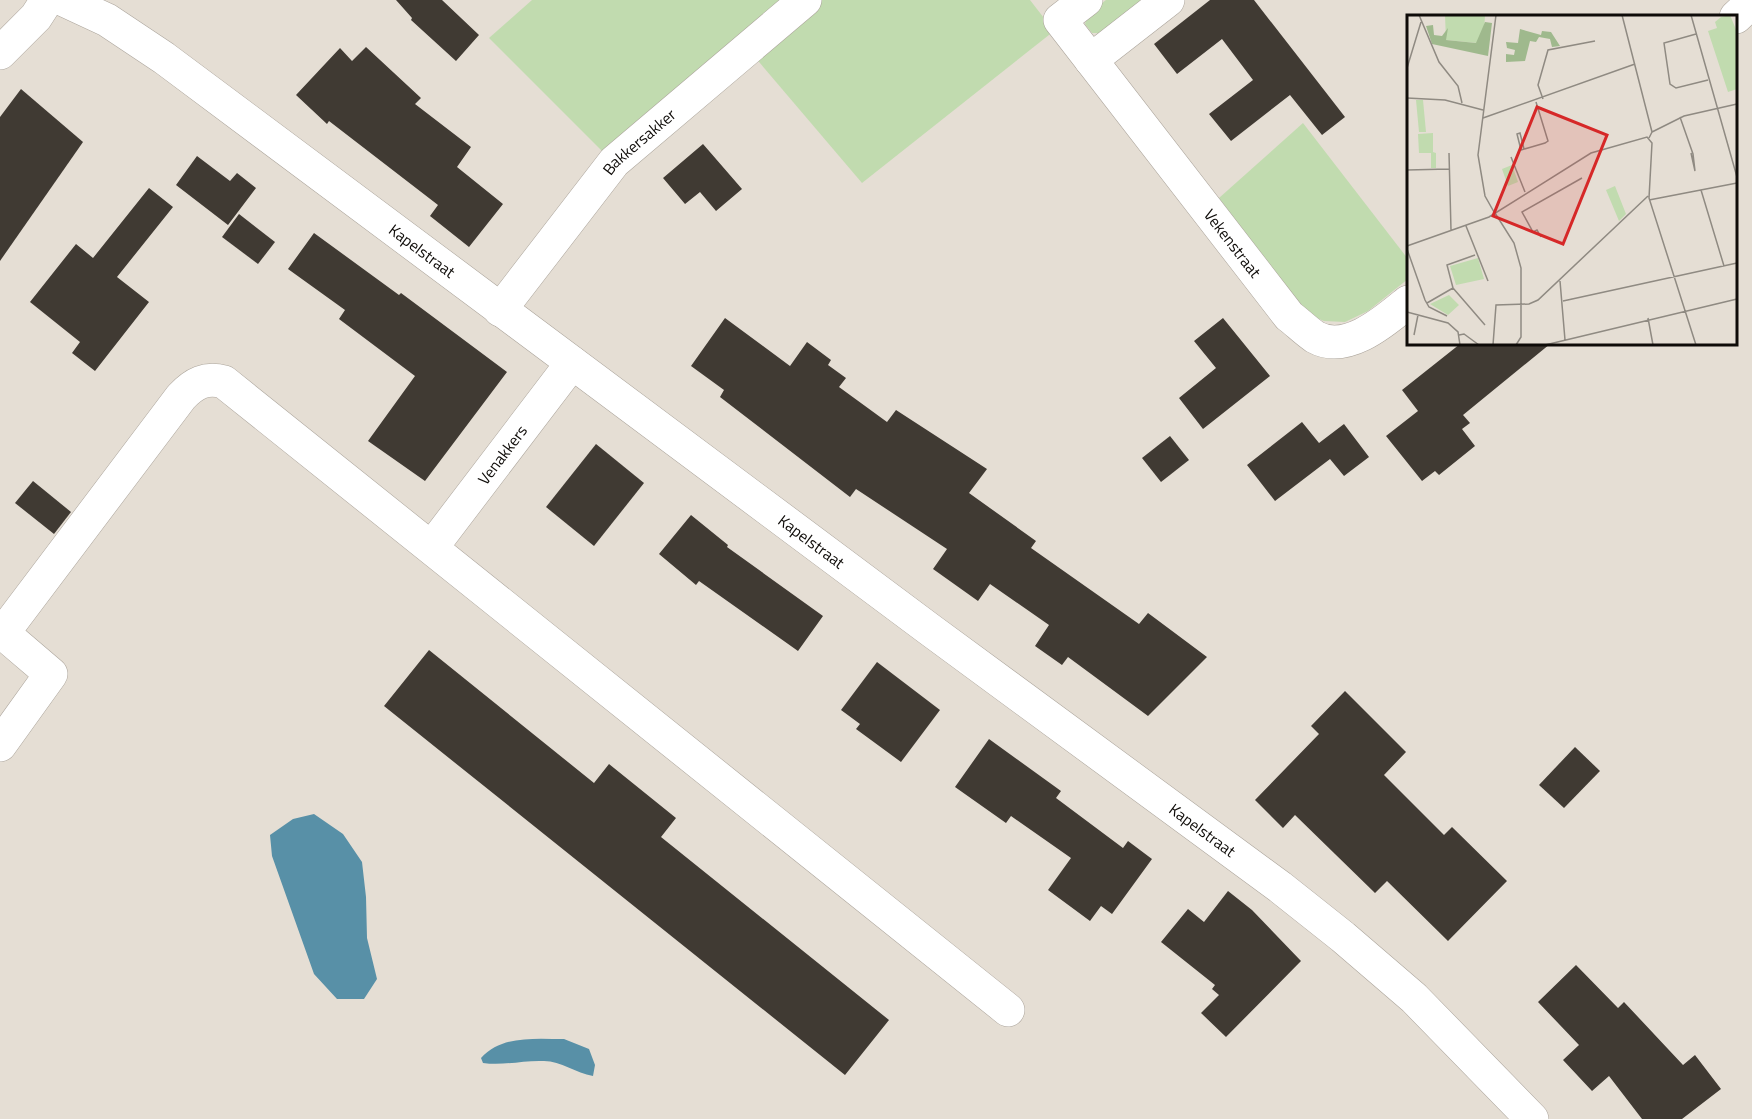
<svg xmlns="http://www.w3.org/2000/svg" width="1752" height="1119" font-family="'Titillium Web',sans-serif">
  <style>
    .green { fill: #c1dbaf }
    .water { fill: #5890a7 }
    .building { fill: #403a33 }
    .lines { fill: none; stroke-linecap: round; stroke-linejoin: round }
    .minor-casing { stroke: #aca59c; stroke-width: 34 }
    .major-casing { stroke: #aca59c; stroke-width: 34 }
    .minor { stroke: #fff; stroke-width: 33 }
    .major { stroke: #fff; stroke-width: 33 }
    .labels { text-anchor: middle; stroke-width: 6; stroke-linejoin: round; paint-order: stroke }
    .street-label { font-size: 16px; fill: #0e0b08; stroke: #e5ded4 }
    .inset-road { fill: none; stroke: #8f8a82; stroke-width: 1.5 }
    .view { fill: #d62828; fill-opacity: 0.15; stroke: #d62828; stroke-width: 3 }
    .inset-edge { fill: none; stroke: #0e0b08; stroke-width: 3 }
  </style>
  <rect width="100%" height="100%" fill="#e5ded4"/>
  <!-- green -->
  <g class="green">
    <polygon points="532,0 785,0 605,154 489,38"/>
    <polygon points="821,0 1030,0 1054,31 862,183 754,56"/>
    <polygon points="1106,0 1144,0 1102,33 1092,33 1085,24 1088,14"/>
    <polygon points="1303,123 1408,259 1408,279 1368,311 1345,322 1324,321 1312,316 1300,307 1219,198"/>
  </g>
  <!-- water -->
  <g class="water">
    <polygon points="314,814 343,834 362,862 366,897 367,938 377,979 364,999 337,999 314,974 272,856 270,835 293,819"/>
    <path d="M 564,1039 L 589,1049 L 595,1065 L 593,1076 C 576,1073 561,1061 544,1061 C 523,1060 504,1066 483,1063 L 481,1058 C 502,1035 535,1039 564,1039 Z"/>
  </g>
  <!-- building -->
  <g class="building">
    <polygon points="396,0 442,0 479,35 456,61 411,20 412,18"/>
    <polygon points="1210,0 1254,0 1345,117 1322,135 1290,95 1231,141 1209,114 1253,80 1222,39 1177,74 1154,44"/>
    <polygon points="366,47 421,98 415,104 471,147 457,167 503,204 469,247 430,216 438,205 329,121 327,124 296,95 340,48 352,61"/>
    <polygon points="21,89 83,142 0,261 0,117"/>
    <polygon points="703,144 742,189 716,211 700,192 685,204 663,178"/>
    <polygon points="197,156 230,181 237,173 256,188 228,225 176,185"/>
    <polygon points="149,188 173,207 117,277 149,302 95,371 72,353 80,342 30,302 76,244 93,258"/>
    <polygon points="239,214 275,242 258,264 222,237"/>
    <polygon points="314,233 399,295 401,293 507,372 425,481 368,441 415,376 339,319 345,310 288,269"/>
    <polygon points="725,318 790,366 807,342 831,360 828,365 846,378 839,387 887,422 896,410 987,469 969,493 1036,541 1031,548 1139,624 1148,613 1207,657 1148,716 1068,657 1062,665 1035,646 1049,625 990,584 978,601 933,569 947,549 856,489 850,497 720,397 724,390 691,366"/>
    <polygon points="1223,318 1270,376 1203,429 1179,398 1216,368 1194,341"/>
    <polygon points="1460,344 1550,344 1463,415 1470,423 1462,429 1475,446 1439,475 1435,471 1422,481 1386,436 1418,411 1402,390"/>
    <polygon points="1302,422 1319,443 1344,424 1369,457 1344,476 1330,459 1275,501 1247,465"/>
    <polygon points="1170,436 1189,460 1161,482 1142,458"/>
    <polygon points="596,444 644,483 594,546 546,507"/>
    <polygon points="33,481 71,512 54,534 15,503"/>
    <polygon points="691,515 728,545 727,547 823,616 798,651 699,581 696,585 659,554"/>
    <polygon points="429,650 594,783 609,764 676,818 661,837 889,1020 845,1075 384,706"/>
    <polygon points="877,662 940,710 901,762 856,729 860,724 841,710"/>
    <polygon points="1345,691 1406,752 1384,775 1444,835 1452,827 1507,881 1448,941 1387,881 1375,893 1295,815 1283,828 1255,800 1319,734 1311,726"/>
    <polygon points="989,739 1061,791 1056,798 1123,848 1128,841 1152,859 1112,914 1101,906 1090,921 1048,890 1071,858 1011,816 1006,823 955,787"/>
    <polygon points="1575,747 1600,771 1564,808 1539,785"/>
    <polygon points="1228,891 1252,910 1301,961 1226,1037 1201,1013 1219,995 1212,989 1215,985 1161,942 1188,909 1204,922"/>
    <polygon points="1576,965 1618,1008 1624,1002 1683,1065 1695,1055 1721,1089 1682,1119 1642,1119 1609,1076 1592,1091 1563,1060 1579,1045 1538,1002"/>
  </g>
  <g class="lines">
    <defs>
      <g id="minor">
        <path id="s1" d="M 1086,0 L 1060,20 L 1289,316 C 1297,322 1306,331 1315,337 C 1347,355 1386,320 1408,302"/>
        <polyline points="1736,17 1752,2"/>
        <polyline points="0,53 36,17 47,0"/>
        <polyline points="1091,60 1168,0"/>
        <path id="s2" d="M 500,310 L 614,162 L 805,0"/>
        <path id="s3" d="M 432,547 L 572,363"/>
        <path d="M 0,745 L 51,674 L 3,633 L 181,397 C 194,383 206,377 224,382 L 1008,1010"/>
      </g>
      <g id="major">
        <path id="s4" d="M 64,0 L 107,20 L 164,58 L 929,629 L 1280,887 L 1343,937 L 1414,998 L 1532,1119"/>
      </g>
    </defs>
    <!-- minor casing -->
    <use href="#minor" class="minor-casing"/>
    <!-- major casing -->
    <use href="#major" class="major-casing"/>
    <!-- minor -->
    <use href="#minor" class="minor"/>
    <!-- major -->
    <use href="#major" class="major"/>
  </g>
  <g class="labels">
    <!-- street labels -->
    <g class="street-label">
      <text dy="6" stroke="none"><textPath href="#s2" startOffset="219">Bakkersakker</textPath></text>
      <text dy="6" stroke="none"><textPath href="#s1" startOffset="315">Vekenstraat</textPath></text>
      <text dy="6" stroke="none"><textPath href="#s4" startOffset="438">Kapelstraat</textPath></text>
      <text dy="6" stroke="none"><textPath href="#s3" startOffset="116">Venakkers</textPath></text>
      <text dy="6" stroke="none"><textPath href="#s4" startOffset="924">Kapelstraat</textPath></text>
      <text dy="6" stroke="none"><textPath href="#s4" startOffset="1410">Kapelstraat</textPath></text>
    </g>
  </g>
  <!-- overview -->
  <g transform="translate(1407 15)">
    <rect width="330" height="330" fill="#e5ded4"/>
    <path d="M 38,0 L 78,0 L 77,17 L 70,28 L 39,25 ZM 323,0 L 330,17 L 330,74 L 321,77 L 301,16 L 310,13 L 308,7 L 314,2 ZM 9,85 L 16,85 L 19,117 L 12,117 ZM 26,118 L 26,137 L 29,138 L 29,153 L 24,153 L 24,138 L 12,138 L 11,119 ZM 105,150 L 111,167 L 101,171 L 95,154 ZM 208,171 L 219,199 L 212,206 L 199,175 ZM 71,243 L 77,264 L 49,270 L 43,251 ZM 42,280 L 52,290 L 41,300 L 23,289 Z" fill="#c1dbaf"/>
    <path d="M 78,7 L 85,8 L 81,41 L 25,29 L 19,11 L 26,10 L 27,20 L 35,21 L 41,13 L 39,25 L 69,28 ZM 113,14 L 134,20 L 135,16 L 144,17 L 153,31 L 145,32 L 143,24 L 132,22 L 129,27 L 123,26 L 118,46 L 99,47 L 99,39 L 107,40 L 108,35 L 100,33 L 99,27 L 111,28 Z" fill="#9fb98d"/>
    <path class="inset-road" d="M 12,0 L 32,47 L 51,71 L 55,88M 215,0 L 245,117 L 242,123M 284,0 L 330,162M 289,19 L 257,28 L 263,69 L 269,73 L 301,65M 0,53 L 14,7M 0,83 L 38,85 L 76,95M 136,84 L 131,70 L 141,35 L 188,26M 273,102 L 286,139 L 288,156 L 284,138M 76,103 L 228,49M 245,117 L 277,101 L 330,89M 117,134 L 113,118 L 110,119 L 114,135 L 121,133 L 138,128 L 141,126 L 129,87M 42,138 L 44,215M 104,142 L 118,177M 0,155 L 42,154M 294,175 L 317,251M 242,185 L 330,168M 87,197 L 78,181 L 71,140 L 89,0M 88,198 L 107,228 L 114,253 L 114,322 L 109,330M 59,211 L 81,266M 134,222 L 130,215 L 126,217 L 115,197 L 175,163M 0,231 L 82,202 L 184,138 L 240,122 L 245,128 L 242,183 L 289,330M 0,234 L 18,285 L 22,292 L 40,301M 153,266 L 158,325M 46,273 L 40,250 L 68,240M 46,273 L 78,310M 156,286 L 330,248M 20,288 L 46,273M 0,297 L 41,308 L 51,317 L 53,330M 241,303 L 246,330M 7,320 L 11,300M 52,320 L 57,319 L 72,330M 86,330 L 89,290 L 122,289 L 131,285 L 241,181M 138,330 L 330,284"/>
    <path class="view" d="M 130,92 L 200,120 L 156,229 L 86,201 Z"/>
    <rect width="330" height="330" class="inset-edge"/>
  </g>
</svg>
